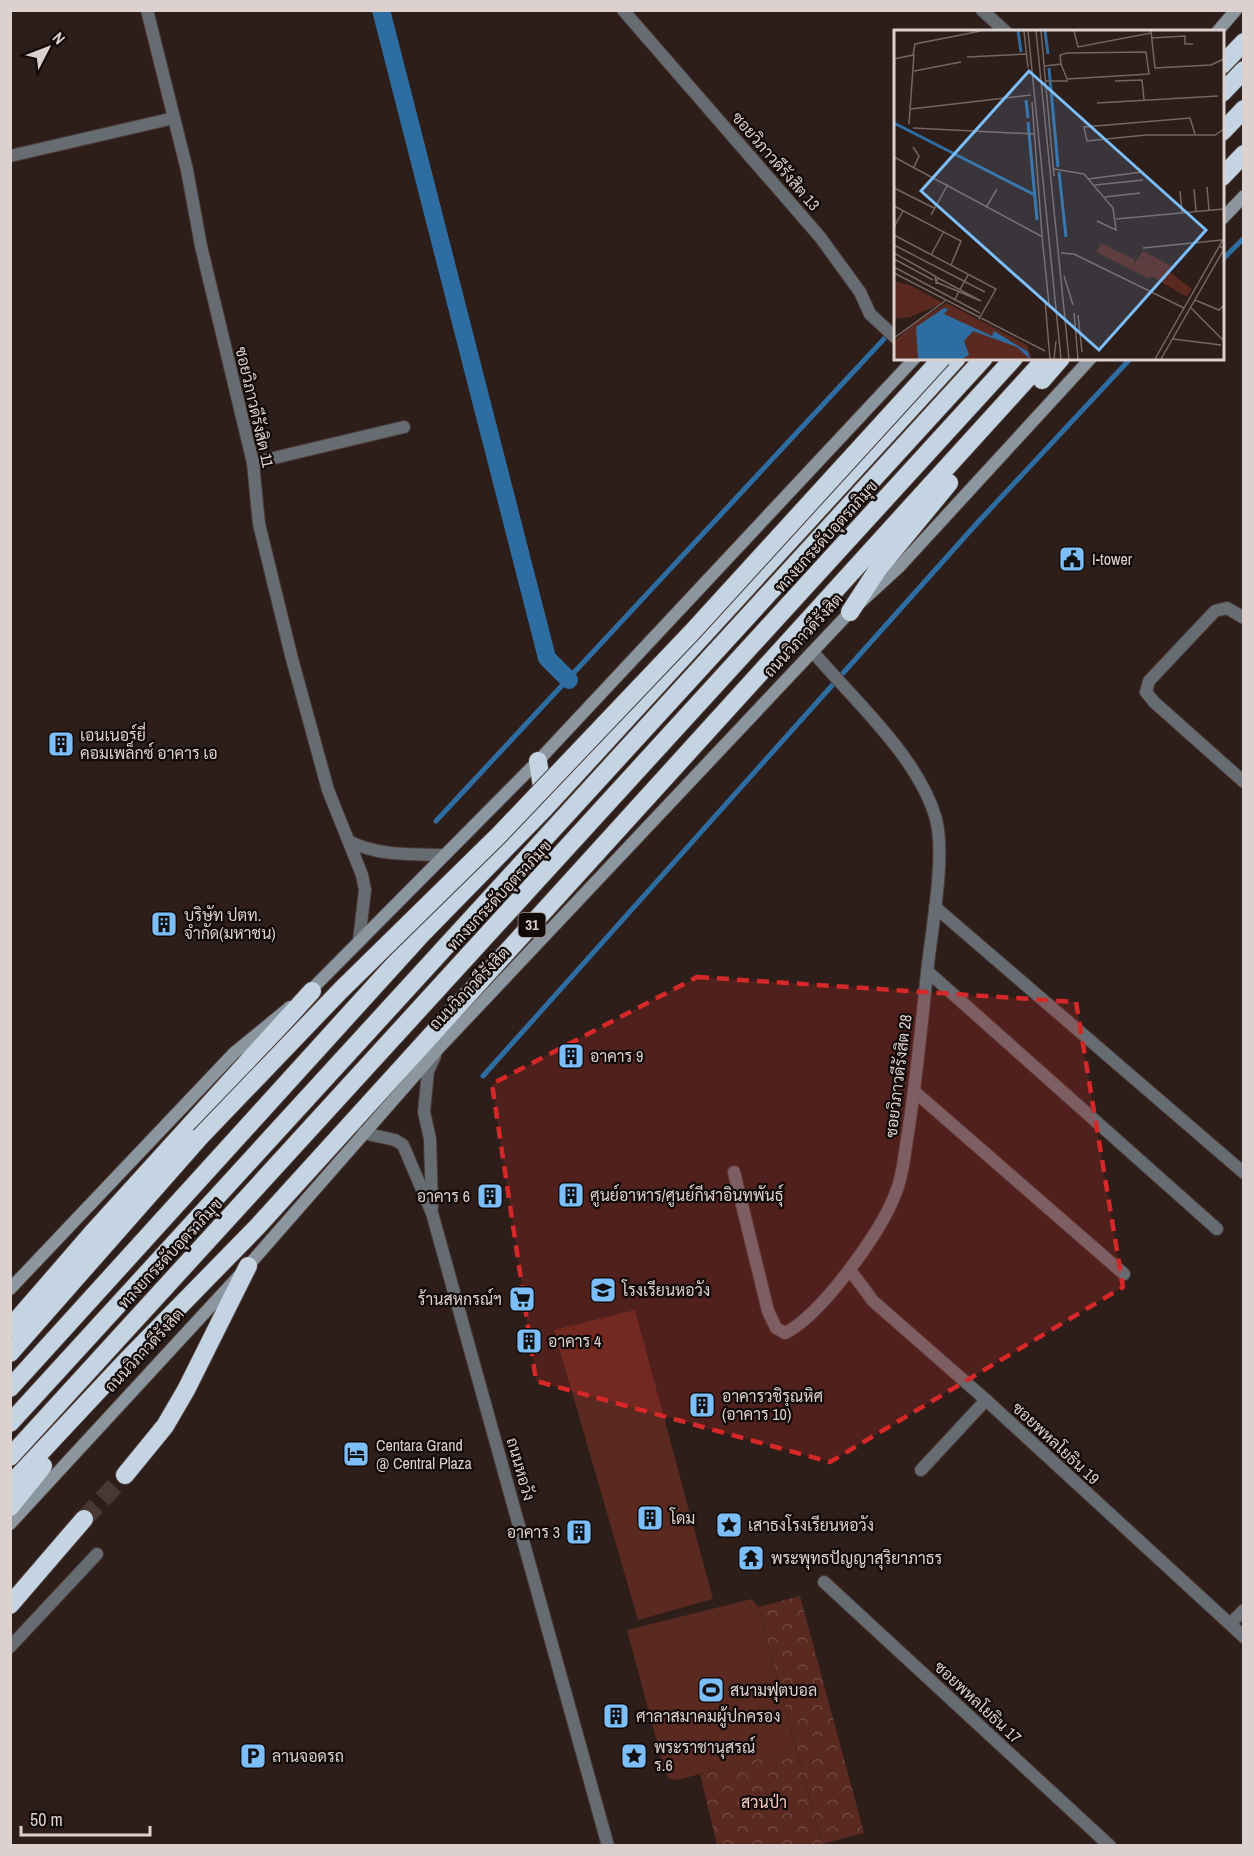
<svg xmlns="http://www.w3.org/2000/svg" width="1254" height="1856" font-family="'Archivo Narrow',Sarabun,sans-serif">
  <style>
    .forest { fill: url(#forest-crowns) }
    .garden { fill: #5a2920 }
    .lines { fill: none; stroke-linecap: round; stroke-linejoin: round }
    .stream { stroke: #2e6da2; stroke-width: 5 }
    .canal { stroke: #2e6da2; stroke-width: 18 }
    .highway-tunnel { stroke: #483935; stroke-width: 18; stroke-dasharray: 18 9; stroke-linecap: butt }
    .street-casing { stroke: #4a3b37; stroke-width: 14 }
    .secondary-casing { stroke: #4a3b37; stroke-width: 14 }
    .highway-casing { stroke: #4a3b37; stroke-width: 20 }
    .street { stroke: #666c72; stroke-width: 12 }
    .secondary { stroke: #8c969f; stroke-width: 12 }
    .highway { stroke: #c4d4e3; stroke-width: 18 }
    .highway-bridge-casing { stroke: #4a3b37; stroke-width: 20; stroke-linecap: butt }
    .highway-bridge { stroke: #c4d4e3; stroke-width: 18 }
    .marked { fill: #d62828; fill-opacity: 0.2; stroke: #d62828; stroke-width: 4.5; stroke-dasharray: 12 8; stroke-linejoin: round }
    .labels { text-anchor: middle; stroke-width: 4.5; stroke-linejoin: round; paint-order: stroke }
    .shield { fill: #110a08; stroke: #a09593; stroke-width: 1.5 }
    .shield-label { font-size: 15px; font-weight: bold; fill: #ddd1cf }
    .street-label { font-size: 16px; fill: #ddd1cf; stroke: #110a08 }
    .poi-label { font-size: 16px; fill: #ddd1cf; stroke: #110a08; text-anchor: start }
    .park-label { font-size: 16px; fill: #f9cbc1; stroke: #110a08 }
    .inset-river { fill: none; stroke: #2e6da2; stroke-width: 3 }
    .inset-road { fill: none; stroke: #746662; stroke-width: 1.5 }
    .view { fill: #7cbef9; fill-opacity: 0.15; stroke: #7cbef9; stroke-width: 3 }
    .inset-edge { fill: none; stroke: #ddd1cf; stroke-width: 3 }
  </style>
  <defs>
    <pattern id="forest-crowns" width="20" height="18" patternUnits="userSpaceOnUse" patternTransform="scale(1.5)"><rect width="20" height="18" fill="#5a2920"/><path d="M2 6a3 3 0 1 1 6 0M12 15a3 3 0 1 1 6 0" fill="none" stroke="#71473f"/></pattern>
  </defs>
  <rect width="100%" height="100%" fill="#2e1e1a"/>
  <!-- forest -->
  <g class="forest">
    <polygon points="800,1596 864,1833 822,1844 758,1607"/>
    <polygon points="796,1749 822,1845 717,1845 700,1774"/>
  </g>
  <!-- garden -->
  <g class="garden">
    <polygon points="635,1310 713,1599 638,1620 554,1330"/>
    <polygon points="752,1599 758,1607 796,1749 677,1780 669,1779 665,1772 627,1630"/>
  </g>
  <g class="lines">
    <!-- stream -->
    <g class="stream">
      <polyline points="1222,260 1244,238"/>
      <polyline points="436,821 896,326"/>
      <polyline points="483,1076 979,521 1131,358"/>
    </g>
    <!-- canal -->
    <polyline class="canal" points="381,10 547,658 569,680"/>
    <!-- highway-tunnel -->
    <polyline class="highway-tunnel" points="84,1519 125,1475"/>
    <defs>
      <g id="street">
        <polyline points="147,10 187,170 201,246 253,463 259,524 291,655 328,790 362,875 365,890 359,941"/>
        <polyline points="623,10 820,237 860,292 870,314 896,338"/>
        <polyline points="982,10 1006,32"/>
        <polyline points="10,156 174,118"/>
        <polyline points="253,463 404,427"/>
        <polyline points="1244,618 1227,608 1215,611 1149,681 1146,692 1154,702 1244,782"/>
        <path d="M 350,842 C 380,856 411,854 443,855"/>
        <polyline points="935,907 1244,1173"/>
        <polyline points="927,971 1217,1229"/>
        <polyline points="915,1092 1124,1274"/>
        <polyline points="363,1133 395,1140 403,1145 432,1213 608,1846"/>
        <path d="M 734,1172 L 768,1311 L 776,1328 L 785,1333 C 820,1316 880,1234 894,1197 C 902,1179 904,1159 907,1139 C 916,1084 921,1029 927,973 C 931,932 946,858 936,819 C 919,758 854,700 813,652"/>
        <polyline points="432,1207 430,1139 424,1112 428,1071 435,1056"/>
        <polyline points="850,1270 873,1301 986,1400 1244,1637"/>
        <polyline points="921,1470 986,1400"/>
        <polyline points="824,1582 1110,1846"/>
        <polyline points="1230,1624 1244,1610"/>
        <polyline points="10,1647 97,1554"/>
      </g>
      <g id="secondary">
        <polyline points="1217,32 1236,10"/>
        <polyline points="1222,219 1244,196"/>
        <polyline points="306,995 538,761 915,358"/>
        <polyline points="10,1289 234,1053 290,1007"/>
        <polyline points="10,1524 248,1266 438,1049 850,612 900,566 1091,358"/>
      </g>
      <g id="highway">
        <polyline points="1222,65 1244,42"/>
        <polyline points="1222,93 1244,70"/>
        <polyline points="1222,132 1244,109"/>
        <polyline points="1222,177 1244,154"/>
        <polyline points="1042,380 1061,358"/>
        <polyline points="850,612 878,569 949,483"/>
        <polyline points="538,761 544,801"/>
        <polyline points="10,1328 94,1231 312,991"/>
        <polyline points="10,1353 200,1137"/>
        <polyline points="10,1388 421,935 545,808 957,358"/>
        <polyline points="10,1423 984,358"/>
        <polyline points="10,1457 1014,358"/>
        <polyline points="125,1475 165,1426 186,1390 248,1266"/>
        <polyline points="10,1485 126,1361 258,1226 1046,358"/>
        <polyline points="10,1507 43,1466"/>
        <polyline points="10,1605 84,1519"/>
      </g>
    </defs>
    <!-- street casing -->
    <use href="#street" class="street-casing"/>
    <!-- secondary casing -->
    <use href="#secondary" class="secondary-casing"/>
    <!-- highway casing -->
    <use href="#highway" class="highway-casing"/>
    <!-- street -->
    <use href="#street" class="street"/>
    <!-- secondary -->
    <use href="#secondary" class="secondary"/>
    <!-- highway -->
    <use href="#highway" class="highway"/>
    <defs>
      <polyline id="highway-bridge" points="200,1137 341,990 499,835 693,631 942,358"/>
    </defs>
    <!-- highway-bridge casing -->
    <use href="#highway-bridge" class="highway-bridge-casing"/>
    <!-- highway-bridge -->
    <use href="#highway-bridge" class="highway-bridge"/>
  </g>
  <!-- marked area -->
  <path class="marked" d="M 697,977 L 1076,1002 L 1123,1287 L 830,1462 L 536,1381 L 492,1084 Z"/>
  <!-- icons -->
  <defs>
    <symbol id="civic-square" viewBox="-11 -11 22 22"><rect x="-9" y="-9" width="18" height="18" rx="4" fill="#7cbef9" stroke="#110a08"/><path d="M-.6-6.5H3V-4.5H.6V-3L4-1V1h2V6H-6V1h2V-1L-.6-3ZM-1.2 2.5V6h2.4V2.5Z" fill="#111"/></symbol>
    <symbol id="building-square" viewBox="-11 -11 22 22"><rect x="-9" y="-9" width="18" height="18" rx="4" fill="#7cbef9" stroke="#110a08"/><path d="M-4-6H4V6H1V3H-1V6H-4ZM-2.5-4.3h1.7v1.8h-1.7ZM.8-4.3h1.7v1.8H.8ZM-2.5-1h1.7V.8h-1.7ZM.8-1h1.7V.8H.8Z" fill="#111"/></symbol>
    <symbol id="school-square" viewBox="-11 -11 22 22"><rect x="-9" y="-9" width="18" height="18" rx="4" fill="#7cbef9" stroke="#110a08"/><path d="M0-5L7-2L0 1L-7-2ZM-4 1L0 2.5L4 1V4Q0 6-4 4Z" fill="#111"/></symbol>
    <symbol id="supermarket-square" viewBox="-11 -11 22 22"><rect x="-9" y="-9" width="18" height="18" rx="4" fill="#7cbef9" stroke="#110a08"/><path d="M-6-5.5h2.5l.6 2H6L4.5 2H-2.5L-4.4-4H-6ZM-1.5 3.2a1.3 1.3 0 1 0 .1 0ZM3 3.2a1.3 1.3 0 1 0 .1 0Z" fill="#111"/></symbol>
    <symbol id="hotel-square" viewBox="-11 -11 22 22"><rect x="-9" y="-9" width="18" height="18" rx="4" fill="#7cbef9" stroke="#110a08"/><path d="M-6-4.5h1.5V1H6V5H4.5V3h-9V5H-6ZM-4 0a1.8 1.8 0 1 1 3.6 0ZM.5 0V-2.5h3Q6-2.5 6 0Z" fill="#111"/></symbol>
    <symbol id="sight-square" viewBox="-11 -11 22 22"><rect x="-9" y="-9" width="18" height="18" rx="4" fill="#7cbef9" stroke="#110a08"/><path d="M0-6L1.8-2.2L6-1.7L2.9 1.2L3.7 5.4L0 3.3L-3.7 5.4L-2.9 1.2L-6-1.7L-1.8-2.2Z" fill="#111"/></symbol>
    <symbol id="temple-square" viewBox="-11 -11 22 22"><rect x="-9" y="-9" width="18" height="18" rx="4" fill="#7cbef9" stroke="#110a08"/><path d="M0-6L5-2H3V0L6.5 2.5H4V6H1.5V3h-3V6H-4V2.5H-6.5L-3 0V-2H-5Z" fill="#111"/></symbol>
    <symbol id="stadium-square" viewBox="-11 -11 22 22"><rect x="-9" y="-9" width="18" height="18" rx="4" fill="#7cbef9" stroke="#110a08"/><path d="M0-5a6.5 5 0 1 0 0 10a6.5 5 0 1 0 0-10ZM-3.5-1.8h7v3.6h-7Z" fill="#111"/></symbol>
    <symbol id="parking-square" viewBox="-11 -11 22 22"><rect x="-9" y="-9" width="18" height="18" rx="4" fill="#7cbef9" stroke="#110a08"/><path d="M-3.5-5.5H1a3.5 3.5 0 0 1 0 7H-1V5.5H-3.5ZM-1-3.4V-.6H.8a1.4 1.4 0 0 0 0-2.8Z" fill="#111"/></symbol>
  </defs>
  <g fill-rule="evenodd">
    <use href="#civic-square" x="1057" y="544" width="30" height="30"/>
    <use href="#building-square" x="46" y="729" width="30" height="30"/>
    <use href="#building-square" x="149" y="909" width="30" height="30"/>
    <use href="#building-square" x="556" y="1041" width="30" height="30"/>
    <use href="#building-square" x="556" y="1180" width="30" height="30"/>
    <use href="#building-square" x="475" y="1181" width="30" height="30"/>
    <use href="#school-square" x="588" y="1275" width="30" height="30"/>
    <use href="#supermarket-square" x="507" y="1284" width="30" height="30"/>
    <use href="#building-square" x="514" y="1326" width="30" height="30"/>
    <use href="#building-square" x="687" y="1390" width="30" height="30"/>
    <use href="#hotel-square" x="341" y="1439" width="30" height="30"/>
    <use href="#building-square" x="635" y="1503" width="30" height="30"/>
    <use href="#sight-square" x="714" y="1510" width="30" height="30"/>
    <use href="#building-square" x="564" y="1517" width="30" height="30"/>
    <use href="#temple-square" x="736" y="1543" width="30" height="30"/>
    <use href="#stadium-square" x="696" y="1675" width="30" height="30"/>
    <use href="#building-square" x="601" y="1701" width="30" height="30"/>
    <use href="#parking-square" x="238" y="1741" width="30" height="30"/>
    <use href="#sight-square" x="619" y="1741" width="30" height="30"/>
  </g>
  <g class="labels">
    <!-- shield labels -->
    <rect class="shield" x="518.5" y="913" width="27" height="24" rx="4.5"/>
    <g class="shield-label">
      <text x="532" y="930">31</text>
    </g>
    <!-- street labels -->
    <g class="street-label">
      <text transform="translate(776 161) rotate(49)" y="6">ซอยวิภาวดีรังสิต 13</text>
      <text transform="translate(255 407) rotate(77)" y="6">ซอยวิภาวดีรังสิต 11</text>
      <text transform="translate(826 536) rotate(-48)" y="6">ทางยกระดับอุตราภิมุข</text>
      <text transform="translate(803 635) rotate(-47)" y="6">ถนนวิภาวดีรังสิต</text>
      <text transform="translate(499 895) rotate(-47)" y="6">ทางยกระดับอุตราภิมุข</text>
      <text transform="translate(469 988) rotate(-46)" y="6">ถนนวิภาวดีรังสิต</text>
      <text transform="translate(898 1076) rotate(-83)" y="6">ซอยวิภาวดีรังสิต 28</text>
      <text transform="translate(170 1253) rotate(-47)" y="6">ทางยกระดับอุตราภิมุข</text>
      <text transform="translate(144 1350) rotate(-47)" y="6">ถนนวิภาวดีรังสิต</text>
      <text transform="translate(1056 1443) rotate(43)" y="6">ซอยพหลโยธิน 19</text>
      <text transform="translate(521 1469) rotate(74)" y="6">ถนนหอวัง</text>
      <text transform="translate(978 1702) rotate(43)" y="6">ซอยพหลโยธิน 17</text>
    </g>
    <!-- poi labels -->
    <g class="poi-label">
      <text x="1092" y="565">I-tower</text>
      <text x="80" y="741">เอนเนอร์ยี่<tspan x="80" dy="18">คอมเพล็กซ์ อาคาร เอ</tspan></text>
      <text x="184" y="921">บริษัท ปตท.<tspan x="184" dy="18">จำกัด(มหาชน)</tspan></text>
      <text x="590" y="1062">อาคาร 9</text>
      <text x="590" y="1201">ศูนย์อาหาร/ศูนย์กีฬาอินทพันธุ์</text>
      <text x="470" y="1202" text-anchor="end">อาคาร 6</text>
      <text x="622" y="1296">โรงเรียนหอวัง</text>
      <text x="502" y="1305" text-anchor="end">ร้านสหกรณ์ฯ</text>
      <text x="548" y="1347">อาคาร 4</text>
      <text x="722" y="1402">อาคารวชิรุณหิศ<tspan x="722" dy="18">(อาคาร 10)</tspan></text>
      <text x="376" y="1451">Centara Grand<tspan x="376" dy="18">@ Central Plaza</tspan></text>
      <text x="670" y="1524">โดม</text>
      <text x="748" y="1531">เสาธงโรงเรียนหอวัง</text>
      <text x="560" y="1538" text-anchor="end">อาคาร 3</text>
      <text x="771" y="1564">พระพุทธปัญญาสุริยาภาธร</text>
      <text x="730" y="1696">สนามฟุตบอล</text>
      <text x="636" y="1722">ศาลาสมาคมผู้ปกครอง</text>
      <text x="654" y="1753">พระราชานุสรณ์<tspan x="654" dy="18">ร.6</tspan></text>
      <text x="272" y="1762">ลานจอดรถ</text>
    </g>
    <!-- park labels -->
    <g class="park-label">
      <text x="764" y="1808">สวนป่า</text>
    </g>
  </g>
  <!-- overview -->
  <g transform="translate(894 30)">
    <rect width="330" height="330" fill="#2e1e1a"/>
    <path d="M 0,251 L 18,256 L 49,273 L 16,287 L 0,289 Z" fill="#5a2920"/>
    <path d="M 249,221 L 277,236 L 274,241 L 298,259 L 293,267 L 257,246 L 263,235 L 246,226 ZM 53,273 L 133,315 L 138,329 L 0,329 L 0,311 L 23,291 Z" fill="#5a2920"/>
    <path d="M 207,213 L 241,230 L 238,238 L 245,226 L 263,235 L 256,249 L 202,222 Z" fill="#5a2920"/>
    <path d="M 50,278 L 54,279 L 50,284 L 98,306 L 100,301 L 131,320 L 134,322 L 136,329 L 123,317 L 79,301 L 70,311 L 75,325 L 68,329 L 24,329 L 22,297 Z" fill="#2e6da2"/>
    <path class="inset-river" d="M 124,1 L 127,22M 151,1 L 154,24M 155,38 L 164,137M 132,70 L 134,88M 134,92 L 143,190M 0,93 L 141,165M 165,142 L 172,207"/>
    <path class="inset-road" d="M 130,1 L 134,38M 134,1 L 167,329M 142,1 L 175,329M 147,1 L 160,146M 180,1 L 184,17 L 257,3M 257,1 L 261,38 L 317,35 L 330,29M 257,8 L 291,6 L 291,14 L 299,14M 73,27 L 132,24M 0,29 L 19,25 L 21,14 L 87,1M 151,36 L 167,34 L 166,25 L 173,23 L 252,22 L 255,44 L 173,49 L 167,34M 20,41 L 67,32M 152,51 L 174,51M 221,51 L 248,50 L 250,70M 138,72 L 149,218M 203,73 L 324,66M 17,79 L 137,65M 15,94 L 20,24M 19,98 L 140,104M 301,104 L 296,88 L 190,97 L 193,111 L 252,105 L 321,105 L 330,99M 19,117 L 25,126 L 20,137M 0,127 L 147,206M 160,139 L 190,144 L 219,178 L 222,200 L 203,191M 194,149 L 248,142M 201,155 L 249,150M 313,157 L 315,180M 0,158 L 40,178M 300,159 L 302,181M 286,161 L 288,183M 211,167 L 246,163M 0,176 L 67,211 L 57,235M 93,176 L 103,159M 37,185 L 54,154M 222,189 L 330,179M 0,197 L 9,181M 0,205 L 102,259 L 85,289M 0,215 L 91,262M 149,216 L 155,274M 249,218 L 328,210M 0,223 L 41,246 L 42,252 L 44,248 L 41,246M 167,223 L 180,224 L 290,278M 37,225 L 50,201M 0,229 L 39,250M 0,237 L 86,283M 0,243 L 151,321M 170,246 L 179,275M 42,252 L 87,271 L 44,248M 61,269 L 74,245M 151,270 L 156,329M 301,270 L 325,280 L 330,275M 297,278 L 330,311M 180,283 L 184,329M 184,285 L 188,322M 0,308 L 51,271M 279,309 L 327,315M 160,329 L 162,311M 261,329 L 330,208M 267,329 L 330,219 L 325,216"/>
    <path class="view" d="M 135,41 L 312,200 L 205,320 L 27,161 Z"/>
    <rect width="330" height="330" class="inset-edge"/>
  </g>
  <!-- border -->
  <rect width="1254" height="1856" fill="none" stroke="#ddd1cf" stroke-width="24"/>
  <!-- north arrow -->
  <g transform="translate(48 48) rotate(48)" stroke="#110a08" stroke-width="4.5" paint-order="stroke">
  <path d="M0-4.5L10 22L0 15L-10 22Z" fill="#ddd1cf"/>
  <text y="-9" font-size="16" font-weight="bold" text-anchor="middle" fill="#ddd1cf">N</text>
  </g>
  <!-- scale -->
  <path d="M21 1826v9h129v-9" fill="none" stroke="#ddd1cf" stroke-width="3"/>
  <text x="30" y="1826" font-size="18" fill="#ddd1cf" stroke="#110a08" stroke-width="4.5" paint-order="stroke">50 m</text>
</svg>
